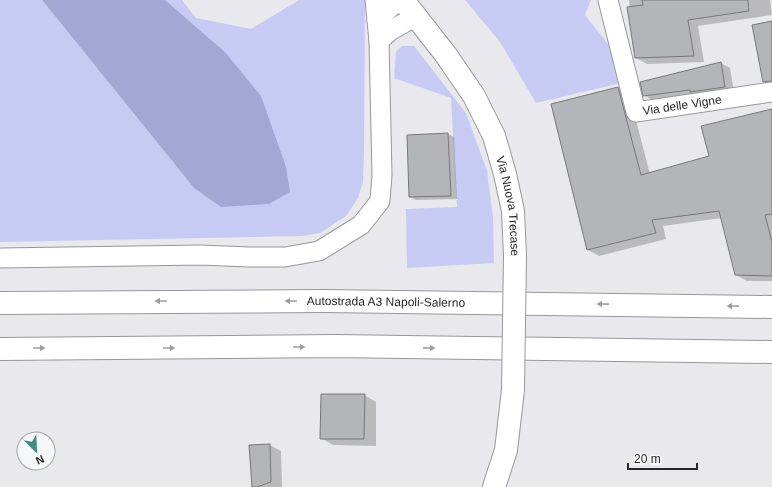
<svg xmlns="http://www.w3.org/2000/svg" width="772" height="487" font-family="Arial,sans-serif">
  <style>
    .green { fill: #c7cbf3 }
    .forest { fill: #a3a7d3 }
    .shadow { fill: #0003 }
    .building { fill: #b4b5b8; stroke: #78787c }
    .lines { fill: none; stroke-linecap: round; stroke-linejoin: round }
    .minor-casing { stroke: #96979a; stroke-width: 21 }
    .tertiary-casing { stroke: #96979a; stroke-width: 24 }
    .motorway-casing { stroke: #96979a; stroke-width: 24 }
    .minor { stroke: #fff; stroke-width: 19 }
    .tertiary { stroke: #fff; stroke-width: 22 }
    .motorway { stroke: #fff; stroke-width: 22 }
    .tertiary-bridge-casing { stroke: #96979a; stroke-width: 24; stroke-linecap: butt }
    .tertiary-bridge { stroke: #fff; stroke-width: 22 }
    .oneway { fill: #9e9e9f }
    .labels { text-anchor: middle; stroke-width: 3; stroke-linejoin: round; paint-order: stroke }
    .street-label { font-size: 12px; fill: #272729; stroke: #f6f7fb }
  </style>
  <rect width="100%" height="100%" fill="#e9e9ed"/>
  <!-- green -->
  <g class="green">
    <polygon points="0,0 42,0 194,188 221,207 225,52 165,0 182,0 196,18 251,29 299,0 365,0 364,153 363,182 358,198 346,216 320,233 302,236 0,242"/>
    <polygon points="465,0 591,0 585,15 609,45 621,83 536,103 500,42"/>
    <polygon points="402,46 414,46 466,113 487,171 493,217 494,263 407,268 406,209 457,207 451,98 394,78 396,52"/>
  </g>
  <!-- forest -->
  <polygon class="forest" points="42,0 165,0 225,52 261,96 286,167 290,192 269,204 221,207 194,188"/>
  <!-- shadow -->
  <g class="shadow">
    <polygon points="629,0 770,0 772,15 698,26 704,62 647,64 636,58"/>
    <polygon points="772,22 772,86 763,81"/>
    <polygon points="721,63 730,68 734,92 654,101 644,95"/>
    <polygon points="618,88 629,94 650,174 711,157 772,110 772,281 747,281 736,275 722,218 663,226 666,239 599,256 588,250"/>
    <polygon points="448,134 454,137 457,199 416,200 410,197 408,135"/>
    <polygon points="364,395 376,402 376,446 333,445 321,438"/>
    <polygon points="270,445 281,451 282,487 253,487"/>
  </g>
  <!-- building -->
  <g class="building">
    <polygon points="642,0 748,0 749,11 688,20 694,56 635,58 627,7 643,5"/>
    <polygon points="772,21 772,81 763,82 752,25"/>
    <polygon points="721,62 725,87 690,92 690,90 643,96 640,82"/>
    <polygon points="618,87 641,175 709,156 701,126 772,109 772,214 765,215 772,242 772,276 735,275 719,211 652,220 656,233 587,250 551,104"/>
    <polygon points="448,133 451,196 409,197 407,135"/>
    <polygon points="321,394 365,394 364,439 320,439"/>
    <polygon points="270,444 271,482 257,487 252,487 249,445"/>
  </g>
  <g class="lines">
    <defs>
      <g id="minor">
        <path id="s1" d="M 608,0 L 636,112 L 772,92"/>
        <polyline points="377,20 393,5 405,3"/>
        <polyline points="379,41 390,31 416,16"/>
        <polyline points="0,258 201,255 249,257 285,257 319,251 361,225 380,201 382,175 379,41 375,0"/>
      </g>
      <g id="tertiary">
        <path id="s2" d="M 403,0 L 446,55 L 474,96 L 494,136 L 505,174 L 513,211 L 515,256"/>
        <polyline points="494,487 506,450 513,390"/>
      </g>
      <g id="motorway">
        <path id="s3" d="M 0,303 L 324,301 L 772,307"/>
        <polyline points="0,349 335,346 772,352"/>
      </g>
    </defs>
    <!-- minor casing -->
    <use href="#minor" class="minor-casing"/>
    <!-- tertiary casing -->
    <use href="#tertiary" class="tertiary-casing"/>
    <!-- motorway casing -->
    <use href="#motorway" class="motorway-casing"/>
    <!-- minor -->
    <use href="#minor" class="minor"/>
    <!-- tertiary -->
    <use href="#tertiary" class="tertiary"/>
    <!-- motorway -->
    <use href="#motorway" class="motorway"/>
    <defs>
      <polyline id="tertiary-bridge" points="513,390 515,256"/>
    </defs>
    <!-- tertiary-bridge casing -->
    <use href="#tertiary-bridge" class="tertiary-bridge-casing"/>
    <!-- tertiary-bridge -->
    <use href="#tertiary-bridge" class="tertiary-bridge"/>
  </g>
  <!-- one-way arrows -->
  <defs><path id="oneway-solid" d="M-6-.8H1V-3.2L6.5 0L1 3.2V.8H-6Z"/></defs>
  <g class="oneway">
    <use href="#oneway-solid" transform="translate(161 301) rotate(180)"/>
    <use href="#oneway-solid" transform="translate(291 301) rotate(180)"/>
    <use href="#oneway-solid" transform="translate(603 304) rotate(-179)"/>
    <use href="#oneway-solid" transform="translate(733 306) rotate(-179)"/>
    <use href="#oneway-solid" transform="translate(299 347)"/>
    <use href="#oneway-solid" transform="translate(39 348)"/>
    <use href="#oneway-solid" transform="translate(169 348)"/>
    <use href="#oneway-solid" transform="translate(429 348) rotate(1)"/>
  </g>
  <g class="labels">
    <!-- street labels -->
    <g class="street-label">
      <text dy="4" stroke="none"><textPath href="#s1" startOffset="162">Via delle Vigne</textPath></text>
      <text dy="4" stroke="none"><textPath href="#s2" startOffset="236">Via Nuova Trecase</textPath></text>
      <text dy="4" stroke="none"><textPath href="#s3" startOffset="386">Autostrada A3 Napoli-Salerno</textPath></text>
    </g>
  </g>
  <!-- north arrow -->
  <g transform="translate(36 451) rotate(156)"><circle r="19" fill="#f6f7fb" stroke="#a3a4a7"/>
  <path d="M0-3L7 15L0 10L-7 15Z" fill="#438a87"/>
  <text y="-6" font-size="11" font-weight="bold" text-anchor="middle" fill="#272729">N</text>
  </g>
  <!-- scale -->
  <path d="M628 463v6h69v-6" fill="none" stroke="#272729" stroke-width="2"/>
  <text x="634" y="463" font-size="12" fill="#272729" stroke="#f6f7fb" stroke-width="3" paint-order="stroke">20 m</text>
</svg>
